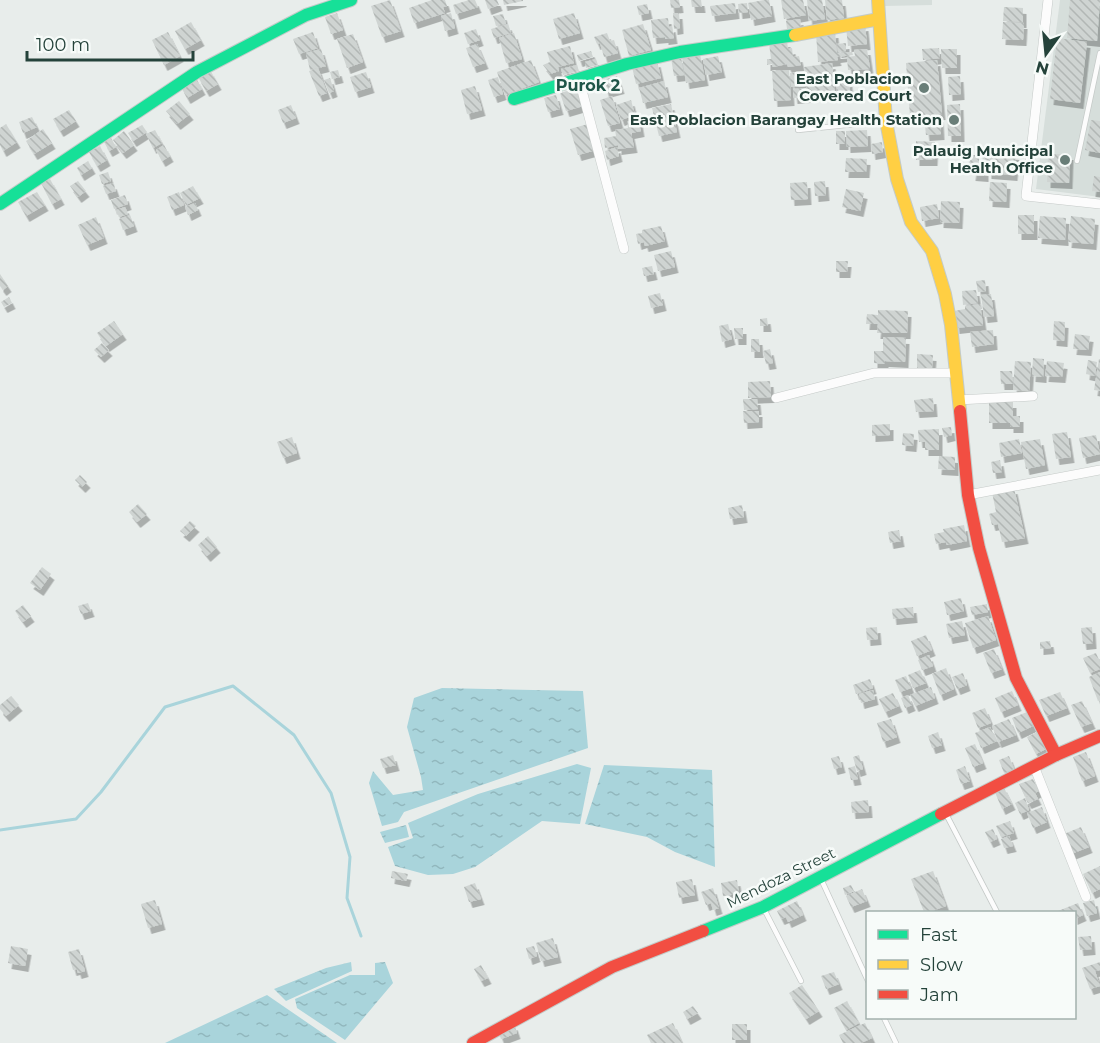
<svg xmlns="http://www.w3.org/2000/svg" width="1100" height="1043" font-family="Montserrat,sans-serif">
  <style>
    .built { fill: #d6dedb }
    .water { fill: url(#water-ripples) }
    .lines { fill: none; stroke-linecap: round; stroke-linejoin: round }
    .stream { stroke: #a9d4db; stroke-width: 3 }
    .building { fill: url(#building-back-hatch); filter: url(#shadow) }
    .lane-casing { stroke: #c5cac8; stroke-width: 6 }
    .street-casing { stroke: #c5cac8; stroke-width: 10 }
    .fast-casing { stroke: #c3cbc8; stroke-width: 14 }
    .slow-casing { stroke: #c3cbc8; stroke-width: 14 }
    .jam-casing { stroke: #c3cbc8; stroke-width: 14 }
    .lane { stroke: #fcfcfc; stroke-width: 4.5 }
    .street { stroke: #fcfcfc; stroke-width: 9 }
    .fast { stroke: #16e098; stroke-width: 12 }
    .slow { stroke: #ffcf43; stroke-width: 12 }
    .jam { stroke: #f24e42; stroke-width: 12 }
    .poi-dot { fill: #697e78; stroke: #f7fbf9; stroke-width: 2 }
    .labels { text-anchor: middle; stroke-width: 5; stroke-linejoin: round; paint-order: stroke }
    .poi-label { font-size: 15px; font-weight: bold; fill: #24423a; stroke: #f7fbf9; text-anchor: end }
    .street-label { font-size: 15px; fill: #24423a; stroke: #f7fbf9 }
    .neighbourhood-label { font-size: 16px; font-weight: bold; fill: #1f5548; stroke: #f7fbf9 }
  </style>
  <defs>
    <pattern id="water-ripples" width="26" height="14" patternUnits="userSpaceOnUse" patternTransform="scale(1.5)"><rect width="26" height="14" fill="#a9d4db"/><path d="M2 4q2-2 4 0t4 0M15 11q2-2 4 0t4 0" fill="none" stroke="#91b7bd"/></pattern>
    <pattern id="building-back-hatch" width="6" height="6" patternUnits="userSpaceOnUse" patternTransform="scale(1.5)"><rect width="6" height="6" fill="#cfd4d2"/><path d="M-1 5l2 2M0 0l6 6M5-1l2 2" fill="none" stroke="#b2b7b5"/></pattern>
    <filter id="shadow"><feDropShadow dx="3.5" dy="6" stdDeviation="0" flood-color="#0004"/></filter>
  </defs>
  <rect width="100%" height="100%" fill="#e8edeb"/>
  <!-- built -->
  <g class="built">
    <polygon points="884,0 932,0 932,5 884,6"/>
    <polygon points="1060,0 1100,0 1100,197 1036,189"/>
  </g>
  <!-- water -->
  <g class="water">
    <polygon points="442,688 583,691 588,748 404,812 398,822 382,826 369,783 373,771 393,795 423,790 421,777 407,727 414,698"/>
    <polygon points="577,764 591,768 580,824 542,821 475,867 453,874 428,875 395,866 388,847 413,838 408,823 478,794"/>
    <polygon points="604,765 712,770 715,867 675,852 647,837 585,824"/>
    <polygon points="406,825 409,837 385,843 380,832"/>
    <polygon points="351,962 352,971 286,1001 274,989 326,968"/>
    <polygon points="385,962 393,983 345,1040 297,1008 295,999 350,975 375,975 375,963"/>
    <polygon points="267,995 337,1043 165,1043"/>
  </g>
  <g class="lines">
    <!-- stream -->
    <polyline class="stream" points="0,830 76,819 101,792 165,707 233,686 294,735 331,793 350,857 347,898 361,936"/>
  </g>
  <!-- building -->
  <g class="building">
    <polygon points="390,0 401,31 382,37 371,6"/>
    <polygon points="432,0 445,0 447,6 443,7 445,13 414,23 409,8"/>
    <polygon points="469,0 475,0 478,7 456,14 453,5"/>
    <polygon points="485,0 497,0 499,5 488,9"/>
    <polygon points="503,0 523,0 523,1 504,5"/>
    <polygon points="670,0 679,0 680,7 671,8"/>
    <polygon points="691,0 701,0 702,7 692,7"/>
    <polygon points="764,0 769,0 772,16 751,20 748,3"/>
    <polygon points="781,0 803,0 806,15 784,19"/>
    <polygon points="807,0 822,0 825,19 809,21"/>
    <polygon points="825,0 842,0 844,18 827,20"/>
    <polygon points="1070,0 1100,0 1097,41 1067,38"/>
    <polygon points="735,3 736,13 712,16 710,6"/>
    <polygon points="747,3 748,12 739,13 738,4"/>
    <polygon points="647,4 649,13 639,15 637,6"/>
    <polygon points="1004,7 1023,8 1023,22 1003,21"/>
    <polygon points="337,13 343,30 331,34 325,17"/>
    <polygon points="451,13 455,28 445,31 441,16"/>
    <polygon points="574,13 580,33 559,39 553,19"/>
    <polygon points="673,13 679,13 680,28 674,29"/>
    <polygon points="503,14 506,24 496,26 493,16"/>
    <polygon points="668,18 669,27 672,26 674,38 665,39 665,37 653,38 651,20"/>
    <polygon points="800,19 801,27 787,29 786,21"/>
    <polygon points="191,22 201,40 185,49 175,31"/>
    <polygon points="1003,22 1024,23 1023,40 1002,39"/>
    <polygon points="508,24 511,33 494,38 491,29"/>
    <polygon points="643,24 651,50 629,56 622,30"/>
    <polygon points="865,25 867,44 848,46 846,27"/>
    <polygon points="476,29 480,40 468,44 464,33"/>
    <polygon points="168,32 180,56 164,65 152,40"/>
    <polygon points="313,32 318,48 299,54 293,39"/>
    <polygon points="835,32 837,53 852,52 853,55 837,57 838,60 818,62 816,33"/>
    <polygon points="514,33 522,59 506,63 499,38"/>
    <polygon points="607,33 610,41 614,40 618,53 604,57 600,43 597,44 594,37"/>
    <polygon points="353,34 363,62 347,68 337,39"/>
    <polygon points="1057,38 1087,42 1080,103 1050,99"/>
    <polygon points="787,41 788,49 792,48 793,57 799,56 801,65 788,67 787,64 773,67 772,64 767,65 767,59 771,59 769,43"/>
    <polygon points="846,43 846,51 838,52 837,44"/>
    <polygon points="477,44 485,63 473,67 466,48"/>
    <polygon points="570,46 574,63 558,67 559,71 550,74 543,65 550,62 547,52"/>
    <polygon points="939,48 940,58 923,60 922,49"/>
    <polygon points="321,49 326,66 310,70 306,53"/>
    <polygon points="867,49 870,69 848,70 847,57 855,56 854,50"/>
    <polygon points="941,49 957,49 957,68 942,68"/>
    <polygon points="591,51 593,57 579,61 577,55"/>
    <polygon points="700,54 705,80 686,83 682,57"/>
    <polygon points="718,56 722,72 706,75 703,59"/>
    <polygon points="681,57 684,75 674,76 671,58"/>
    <polygon points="596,59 598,65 586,68 585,62"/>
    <polygon points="531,60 539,82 505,95 497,72"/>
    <polygon points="937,60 942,114 910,116 906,63"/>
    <polygon points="657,61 661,78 636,84 632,67"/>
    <polygon points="832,63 835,93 808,96 804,67"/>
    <polygon points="577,65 579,71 563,75 561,69"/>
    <polygon points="318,68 327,93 319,96 309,71"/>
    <polygon points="210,70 218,84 206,91 198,77"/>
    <polygon points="338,70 340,77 332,79 330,72"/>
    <polygon points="789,70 791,100 774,101 772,71"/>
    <polygon points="366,72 371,87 355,92 350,77"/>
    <polygon points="803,72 805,86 791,87 790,73"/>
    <polygon points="617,76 621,88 606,92 602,80"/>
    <polygon points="960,76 961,94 949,95 948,77"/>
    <polygon points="498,77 503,94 494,97 488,80"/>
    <polygon points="196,78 202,89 187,98 181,87"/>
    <polygon points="330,78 334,91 329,93 324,80"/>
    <polygon points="664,81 668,97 643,103 639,88"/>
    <polygon points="849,81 850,92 837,93 836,82"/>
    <polygon points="475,86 482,110 467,114 461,90"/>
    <polygon points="578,88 583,106 566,111 560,93"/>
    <polygon points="806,88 807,97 794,98 793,89"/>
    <polygon points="556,95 560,109 548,112 544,98"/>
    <polygon points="612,96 620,123 608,126 600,100"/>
    <polygon points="631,100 635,115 621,120 616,105"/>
    <polygon points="179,101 190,114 177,124 166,111"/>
    <polygon points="671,104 677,132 659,136 652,108"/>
    <polygon points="960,104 961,136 948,136 947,105"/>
    <polygon points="291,105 296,118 283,123 278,110"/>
    <polygon points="69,110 76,121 60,131 53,119"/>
    <polygon points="940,116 941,134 926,135 924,117"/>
    <polygon points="32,117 37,127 23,133 19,122"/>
    <polygon points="639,119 641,131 631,133 634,147 618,149 618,145 605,148 604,138 616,136 615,130 628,128 627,122"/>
    <polygon points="1091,120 1100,121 1100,153 1085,150"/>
    <polygon points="6,124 17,142 3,151 0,145 0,128"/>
    <polygon points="588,124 596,150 578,155 570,129"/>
    <polygon points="142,125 147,132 133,141 128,133"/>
    <polygon points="43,129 52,143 34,154 26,141"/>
    <polygon points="155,130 162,143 153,148 146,134"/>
    <polygon points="867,130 868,146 847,147 846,131"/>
    <polygon points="124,131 134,145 123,153 113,140"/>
    <rect x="836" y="131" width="9" height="13"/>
    <polygon points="111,138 116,147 109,151 104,142"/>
    <polygon points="916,141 935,142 934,160 916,160"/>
    <polygon points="882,142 883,152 872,154 871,144"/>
    <polygon points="164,145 170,156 162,161 156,150"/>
    <polygon points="100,146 107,160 97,166 89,152"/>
    <polygon points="617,147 619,156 607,160 605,151"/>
    <polygon points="987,148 1004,149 1004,153 1016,154 1014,175 988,173 988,166 982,165 983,154 987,154"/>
    <polygon points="1048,154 1070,154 1069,183 1047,182"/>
    <polygon points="970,155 979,155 979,168 969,168"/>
    <polygon points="846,158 867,159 866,172 845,172"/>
    <polygon points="88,161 92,168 81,175 77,168"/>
    <polygon points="973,169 985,170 985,176 972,175"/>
    <polygon points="108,172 111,181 102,184 99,175"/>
    <polygon points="1094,176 1100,177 1100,192 1092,191"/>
    <polygon points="50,179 61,199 52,204 41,183"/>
    <polygon points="78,181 86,191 78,197 70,186"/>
    <polygon points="825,181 826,195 815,196 814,182"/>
    <polygon points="807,182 808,199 791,200 790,183"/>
    <polygon points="990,182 1007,183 1006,202 989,201"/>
    <polygon points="113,183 116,191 106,194 103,186"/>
    <polygon points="193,186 200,198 186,205 180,193"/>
    <polygon points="846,189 864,193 860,211 842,207"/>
    <polygon points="37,192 45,205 26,216 18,202"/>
    <polygon points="179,192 184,205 172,210 167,197"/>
    <polygon points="125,195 128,204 114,209 111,200"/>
    <polygon points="941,201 960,202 959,223 940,222"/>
    <polygon points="195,203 198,210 188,215 185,207"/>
    <polygon points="937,204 939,218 922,221 920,207"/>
    <polygon points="125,207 128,214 119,217 116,210"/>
    <polygon points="130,215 134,226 123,230 119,219"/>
    <rect x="1018" y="215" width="16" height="19"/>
    <polygon points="1040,216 1066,218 1065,240 1038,238"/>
    <polygon points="1071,216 1095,219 1093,244 1068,242"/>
    <polygon points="96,217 104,238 87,245 78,225"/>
    <polygon points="661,226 665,241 645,246 644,242 638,244 636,234 642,233 642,230"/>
    <polygon points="671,251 675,267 658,271 654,255"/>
    <polygon points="836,261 848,261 847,272 836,272"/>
    <polygon points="652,266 654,274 644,276 642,268"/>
    <polygon points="0,274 8,286 3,290 0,286"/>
    <polygon points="985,280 986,291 978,292 976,281"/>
    <polygon points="976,290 978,303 963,305 962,291"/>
    <polygon points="660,293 663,305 651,308 648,296"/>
    <polygon points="991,294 994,316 984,317 981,295"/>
    <polygon points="9,297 12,303 4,307 1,302"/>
    <polygon points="980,304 983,325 956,328 954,311 965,309 965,306"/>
    <polygon points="878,310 908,311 907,333 877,333 878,324 866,324 867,314 878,315"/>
    <polygon points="767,318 768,326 760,326 760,319"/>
    <polygon points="114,321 123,334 106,346 97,333"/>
    <polygon points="1054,321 1065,322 1064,341 1053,340"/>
    <polygon points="728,324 732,339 722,342 719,326"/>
    <polygon points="734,328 743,328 743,339 735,339"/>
    <polygon points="993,330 994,344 972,347 970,332"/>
    <polygon points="1075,334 1090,336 1088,350 1073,349"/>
    <polygon points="883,337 906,338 905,362 885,361 885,364 874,363 874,351 883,351"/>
    <polygon points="751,339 759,339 760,352 751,352"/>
    <polygon points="102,343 109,350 101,357 94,350"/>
    <polygon points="770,349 773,363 766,364 763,351"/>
    <polygon points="917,354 933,355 932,368 917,368"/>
    <polygon points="1033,358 1044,359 1043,377 1032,376"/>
    <polygon points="1099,359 1100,359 1100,391 1094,390"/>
    <polygon points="1088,360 1097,362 1095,376 1086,374"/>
    <polygon points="1015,361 1031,362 1029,391 1013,390"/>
    <polygon points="1047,361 1064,363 1062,377 1045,376"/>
    <polygon points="1000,371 1012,371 1013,384 1001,384"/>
    <polygon points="770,381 771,397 748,398 748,382"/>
    <polygon points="933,398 934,411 916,412 914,400"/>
    <polygon points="743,399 757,399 758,409 744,410"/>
    <polygon points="989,402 1013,402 1013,416 1020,416 1020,427 1010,427 1010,423 989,423"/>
    <polygon points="743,411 759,411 759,422 744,423"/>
    <polygon points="890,424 890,435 872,436 872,425"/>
    <polygon points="951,427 952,435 944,437 942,428"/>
    <polygon points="939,429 939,450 925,450 925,442 919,442 918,430"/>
    <polygon points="1067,432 1071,457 1056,459 1052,434"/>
    <polygon points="903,433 914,434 913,446 902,445"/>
    <polygon points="1096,435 1100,454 1083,458 1079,438"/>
    <polygon points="292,437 297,453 283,458 277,442"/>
    <polygon points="1019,439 1022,453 1001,457 999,443"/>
    <polygon points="1040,439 1045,465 1026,469 1021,442"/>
    <polygon points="939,456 955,457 955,470 938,469"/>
    <polygon points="1000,460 1002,472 993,473 991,462"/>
    <polygon points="80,475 87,482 82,487 75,480"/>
    <polygon points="1014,488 1025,538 1002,542 998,524 992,525 989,514 996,512 992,492"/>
    <polygon points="138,504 147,514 137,522 129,512"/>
    <polygon points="742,505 744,517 730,519 728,508"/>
    <polygon points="190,521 196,526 186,536 180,531"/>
    <polygon points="964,525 967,541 947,545 946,542 936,544 934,534 944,532 943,529"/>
    <polygon points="899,530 901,541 890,543 888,532"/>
    <polygon points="208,536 217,547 207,556 198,545"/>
    <polygon points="42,567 51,574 40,590 30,583"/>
    <polygon points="961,598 964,611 947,615 944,602"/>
    <polygon points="88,603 91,611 81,614 78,606"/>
    <polygon points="987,604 988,612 972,615 970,607"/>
    <polygon points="23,605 31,616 23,622 15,611"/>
    <polygon points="913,607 914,617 893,619 892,609"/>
    <polygon points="988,616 996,640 973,648 965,623"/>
    <polygon points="962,621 965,635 949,638 946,624"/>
    <polygon points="877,627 878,639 867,640 866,628"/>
    <polygon points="1092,627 1093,643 1083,644 1081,628"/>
    <polygon points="926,635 932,650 917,656 911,641"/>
    <polygon points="1050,641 1051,648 1040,649 1040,642"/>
    <polygon points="994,649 1002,669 991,673 983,653"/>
    <polygon points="1096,653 1100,662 1100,669 1090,673 1083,658"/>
    <polygon points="929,655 933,666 922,670 918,660"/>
    <polygon points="946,668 954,689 940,695 932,674"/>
    <polygon points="920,670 926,683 913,688 908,675"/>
    <polygon points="1100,672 1100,700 1098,701 1089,677"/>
    <polygon points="963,673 967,685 957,689 952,677"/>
    <polygon points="906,676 911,688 900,692 895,680"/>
    <polygon points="870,679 873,688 856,694 853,685"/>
    <polygon points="931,687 935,698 915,706 910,695"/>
    <polygon points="873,690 875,699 861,703 859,694"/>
    <polygon points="1012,691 1018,705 1001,712 995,698"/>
    <polygon points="1060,692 1067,708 1046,716 1039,700"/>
    <polygon points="893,693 899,706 885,712 879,699"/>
    <polygon points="908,695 912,705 905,708 901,698"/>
    <polygon points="11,696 19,705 6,716 0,709 0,705"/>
    <polygon points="1082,701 1092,723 1081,727 1071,705"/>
    <polygon points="985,708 991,723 978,728 972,713"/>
    <polygon points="1027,712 1033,726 1018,733 1012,718"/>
    <polygon points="891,719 897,737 883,742 877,723"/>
    <polygon points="1009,719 1016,735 998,742 992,726"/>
    <polygon points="990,727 997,741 981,748 975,733"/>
    <polygon points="938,732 942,745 932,748 928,736"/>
    <polygon points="1037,732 1046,749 1036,754 1027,737"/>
    <polygon points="975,744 983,763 973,767 965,748"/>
    <polygon points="1086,752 1095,776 1082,781 1073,757"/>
    <polygon points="393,755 396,765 383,768 380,759"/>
    <polygon points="859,755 863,769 857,771 853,757"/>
    <polygon points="839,756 842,767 834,769 831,758"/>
    <polygon points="1009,756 1014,769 1004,773 999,760"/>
    <polygon points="855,766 858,779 851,780 848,768"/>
    <polygon points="965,766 970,781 961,784 956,770"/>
    <polygon points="1033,779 1039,791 1035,793 1038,799 1028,803 1025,798 1032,794 1025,797 1019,784"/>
    <polygon points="1003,786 1012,804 1002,809 994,790"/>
    <polygon points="1025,798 1029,810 1020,814 1015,803"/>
    <polygon points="868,800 869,812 852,813 851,802"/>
    <polygon points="1042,807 1047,822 1033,828 1027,813"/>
    <polygon points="1010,821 1014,833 1001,837 996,826"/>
    <polygon points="1081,827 1089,847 1071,854 1064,834"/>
    <polygon points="993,829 997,839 990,842 985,832"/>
    <polygon points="1009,836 1013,846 1004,848 1001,839"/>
    <polygon points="1100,866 1100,889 1092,893 1083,874"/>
    <polygon points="392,871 408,874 406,881 391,878"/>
    <polygon points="933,871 946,906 929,912 924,912 911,879"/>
    <polygon points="692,879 695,895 679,898 676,882"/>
    <polygon points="737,880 739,894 723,896 721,883"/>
    <polygon points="475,883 481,899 469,902 464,887"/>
    <polygon points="851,885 854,891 845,895 843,888"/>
    <polygon points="713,888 719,908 713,910 711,903 706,905 701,892"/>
    <polygon points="862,889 867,901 851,907 846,896"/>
    <polygon points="155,900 162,924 148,928 141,904"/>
    <polygon points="1094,900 1097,913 1087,916 1083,903"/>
    <polygon points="797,901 803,915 788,922 786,917 781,919 777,911"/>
    <polygon points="1078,903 1083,915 1074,919 1074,912 1059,912 1058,911"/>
    <polygon points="1091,936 1092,949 1080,950 1078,937"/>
    <polygon points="553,938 558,957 541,961 536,943"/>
    <polygon points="11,946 28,949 25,966 8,963"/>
    <polygon points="534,946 537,956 529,959 526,948"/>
    <polygon points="79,949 85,971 78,973 77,969 73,970 68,952"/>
    <polygon points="1100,962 1100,970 1095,971 1100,986 1090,989 1082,968"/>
    <polygon points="481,965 488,978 481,981 474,969"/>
    <polygon points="834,972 839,984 826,989 821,976"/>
    <polygon points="802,985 819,1011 806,1019 789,993"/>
    <polygon points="847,1001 859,1023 846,1030 834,1008"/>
    <polygon points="693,1006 698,1013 687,1019 683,1012"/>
    <polygon points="673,1023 682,1043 651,1043 647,1035"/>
    <polygon points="865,1023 872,1038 861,1043 843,1043 839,1035"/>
    <polygon points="514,1024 517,1033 501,1039 498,1031"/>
    <rect x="732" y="1024" width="15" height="16"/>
  </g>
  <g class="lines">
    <defs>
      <g id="lane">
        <polyline points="798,130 885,121"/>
        <polyline points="1077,161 1100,53"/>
        <polyline points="946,814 997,912"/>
        <polyline points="821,879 868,981"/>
        <polyline points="763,907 801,981"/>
        <polyline points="884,1018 896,1043"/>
      </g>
      <g id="street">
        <polyline points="1048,0 1026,196 1100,204"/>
        <polyline points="579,79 624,249"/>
        <polyline points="776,398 874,373 956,373"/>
        <polyline points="958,400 1033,396"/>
        <polyline points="968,495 1100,470"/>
        <polyline points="1034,766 1086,897"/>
      </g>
      <g id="fast">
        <polyline points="514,99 627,64 680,52 795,35"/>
        <polyline points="0,204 197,72 306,15 351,0"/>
        <polyline points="703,931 763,907 941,814"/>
      </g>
      <g id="slow">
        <polyline points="878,0 886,121 897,179 911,222 932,251 945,294 951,325 960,411"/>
        <polyline points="795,35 879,19"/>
      </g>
      <g id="jam">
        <polyline points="960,411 968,495 979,548 1016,678 1056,755"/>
        <polyline points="941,814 1056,755 1100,736"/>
        <polyline points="473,1043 612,967 703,931"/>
      </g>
    </defs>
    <!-- lane casing -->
    <use href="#lane" class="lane-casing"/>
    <!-- street casing -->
    <use href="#street" class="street-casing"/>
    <!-- fast casing -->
    <use href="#fast" class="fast-casing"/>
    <!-- slow casing -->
    <use href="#slow" class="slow-casing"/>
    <!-- jam casing -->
    <use href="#jam" class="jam-casing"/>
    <!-- lane -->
    <use href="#lane" class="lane"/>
    <!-- street -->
    <use href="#street" class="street"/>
    <!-- fast -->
    <use href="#fast" class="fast"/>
    <!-- slow -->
    <use href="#slow" class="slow"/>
    <!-- jam -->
    <use href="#jam" class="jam"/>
  </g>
  <!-- markers -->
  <g class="poi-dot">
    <circle cx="924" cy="88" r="6"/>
    <circle cx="954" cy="120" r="6"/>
    <circle cx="1065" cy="160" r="6"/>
  </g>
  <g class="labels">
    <!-- poi labels -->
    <g class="poi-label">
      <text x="912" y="84">East Poblacion<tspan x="912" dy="17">Covered Court</tspan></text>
      <text x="942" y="125">East Poblacion Barangay Health Station</text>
      <text x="1053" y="156">Palauig Municipal<tspan x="1053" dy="17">Health Office</tspan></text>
    </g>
    <!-- street labels -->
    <g class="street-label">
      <text transform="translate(781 878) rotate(-26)" y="5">Mendoza Street</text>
    </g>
    <!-- neighbourhood labels -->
    <g class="neighbourhood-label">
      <text x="588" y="91">Purok 2</text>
    </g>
  </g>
  <!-- legend -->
  <rect x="866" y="911" width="210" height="108" fill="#f7fbf9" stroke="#a3b1ad" stroke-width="1.5"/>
  <rect x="878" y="930" width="30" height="9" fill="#16e098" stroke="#a3b1ad" stroke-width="1.5"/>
  <text x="920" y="941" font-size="18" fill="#24423a">Fast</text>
  <rect x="878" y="960" width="30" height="9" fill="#ffcf43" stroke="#a3b1ad" stroke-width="1.5"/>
  <text x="920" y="971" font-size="18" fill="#24423a">Slow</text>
  <rect x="878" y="990" width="30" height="9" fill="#f24e42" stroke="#a3b1ad" stroke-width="1.5"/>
  <text x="920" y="1001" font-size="18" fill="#24423a">Jam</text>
  <!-- north arrow -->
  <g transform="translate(1046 54) rotate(195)" stroke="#f7fbf9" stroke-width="4.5" paint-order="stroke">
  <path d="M0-4.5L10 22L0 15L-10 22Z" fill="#24423a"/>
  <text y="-9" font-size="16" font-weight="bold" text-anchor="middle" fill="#24423a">N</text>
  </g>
  <!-- scale -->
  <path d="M27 51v9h166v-9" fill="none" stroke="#24423a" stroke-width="3"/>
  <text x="36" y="51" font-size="18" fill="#24423a" stroke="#f7fbf9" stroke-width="4.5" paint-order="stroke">100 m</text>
</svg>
